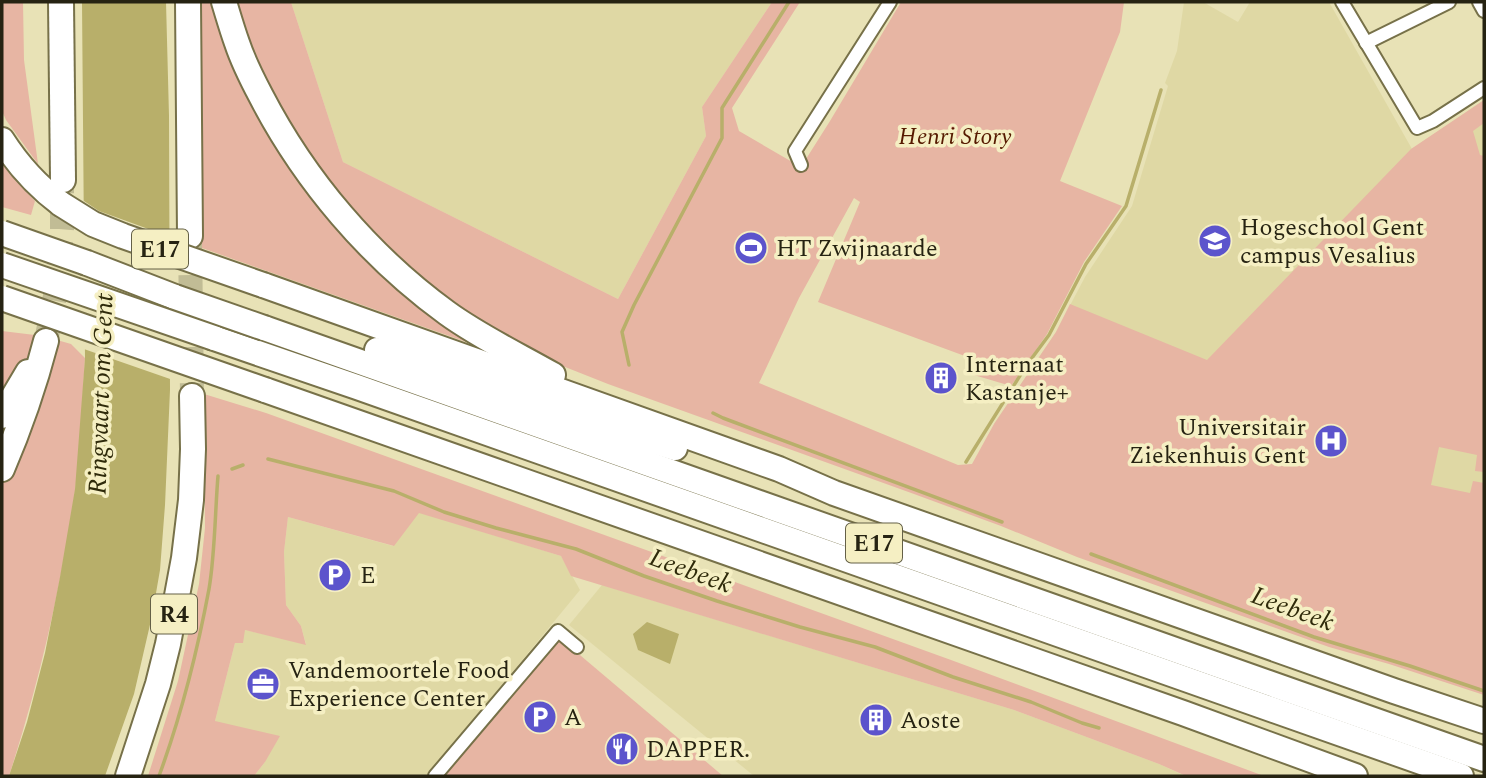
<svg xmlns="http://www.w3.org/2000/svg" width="1486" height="778" font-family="Spectral,serif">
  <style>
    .built { fill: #dfd8a4 }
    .green { fill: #e7b5a3 }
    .water { fill: #b8af6a }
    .pier { fill: #e8e2b6 }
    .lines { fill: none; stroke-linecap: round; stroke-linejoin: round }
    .stream { stroke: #b8af6a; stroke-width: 3.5 }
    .highway-tunnel { stroke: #c1bc95; stroke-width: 24; stroke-dasharray: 24 12; stroke-linecap: butt }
    .street-casing { stroke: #777149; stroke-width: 16 }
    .highway-casing { stroke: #777149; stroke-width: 28 }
    .street { stroke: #fff; stroke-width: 12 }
    .highway { stroke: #fff; stroke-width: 24 }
    .highway-bridge-casing { stroke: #777149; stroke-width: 28; stroke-linecap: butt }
    .highway-bridge { stroke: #fff; stroke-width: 24 }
    .labels { text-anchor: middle; stroke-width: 7; stroke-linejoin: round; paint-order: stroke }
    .shield { fill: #f5efc3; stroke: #646047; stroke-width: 2 }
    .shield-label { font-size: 23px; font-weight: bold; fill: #262312 }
    .park-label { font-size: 24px; font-style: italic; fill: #561a00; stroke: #f5efc3 }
    .poi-label { font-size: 24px; fill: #262312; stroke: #f5efc3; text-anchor: start }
    .water-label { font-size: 26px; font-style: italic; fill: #2f2a0a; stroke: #f5efc3 }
  </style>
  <rect width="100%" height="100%" fill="#e8e2b6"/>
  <!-- built -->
  <g class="built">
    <polygon points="291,2 772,2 702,107 706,136 618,299 343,162"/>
    <polygon points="1184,2 1203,2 1238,22 1250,2 1329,2 1412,149 1484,100 1484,651 994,424 1056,332 1085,277 1132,206 1168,86 1165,83 1177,51"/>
    <polygon points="419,512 561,556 580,590 427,776 254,776 265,762 215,721 235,643 245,630 306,644 301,626 286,605 284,552 288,517 393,546"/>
    <polygon points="602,585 1014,710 1159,764 1185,776 754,776 569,625"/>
  </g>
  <!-- green -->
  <g class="green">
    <polygon points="2,2 23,2 24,60 38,164 6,120 2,111"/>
    <polygon points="198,2 291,2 343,162 618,299 706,136 702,107 772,2 800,2 732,108 739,131 806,170 806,159 830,121 901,2 1124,2 1120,32 1060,181 1122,206 1084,262 1047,334 1011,386 974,375 973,359 818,302 860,202 854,198 799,298 759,383 958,465 972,464 994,424 1056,332 1070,304 1207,360 1411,149 1484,100 1484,123 1473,131 1480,155 1484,156 1484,472 1475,471 1477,455 1439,447 1431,485 1470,493 1473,481 1484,483 1484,695 1389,664 1329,647 1077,557 1001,526 914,494 608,384 555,363 497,353 202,248"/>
    <polygon points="2,162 17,182 35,201 31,215 2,207"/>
    <path d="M 2,331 L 43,336 L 71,344 L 85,358 C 82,402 81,447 75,491 C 61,588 39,683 9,776 L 2,776 Z"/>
    <polygon points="204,394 266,413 951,660 1264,776 1186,776 1159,764 1014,710 571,576 561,556 419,513 394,546 288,517 284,552 286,605 301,626 306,645 245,630 243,643 235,643 215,721 280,736 265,762 254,776 148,776 178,681 199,584 205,528"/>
    <polygon points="561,639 723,776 444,776"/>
  </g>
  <!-- water -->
  <g class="water">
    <polygon points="82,2 166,2 169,116 170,390 165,505 160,570 152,616 134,694 105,776 9,776 27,722 45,653 60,577 75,489 85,358"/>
    <polygon points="647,622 679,634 670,664 638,650 633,634"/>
  </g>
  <!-- pier -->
  <polygon class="pier" points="81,199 99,211 173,238 173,380 81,348"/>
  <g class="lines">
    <!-- stream -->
    <g class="stream">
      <polyline points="629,365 622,332 634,305 722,138 722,108 789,2"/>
      <polyline points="713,413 723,418 1002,522"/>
      <polyline points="268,459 394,491 444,512 496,528 576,549 644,576 717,601 800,627 875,647 953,677 1031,702 1082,723 1099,728"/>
      <polyline points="966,462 1026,366 1049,335 1086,264 1126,206 1161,90"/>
      <polyline points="232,469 243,465"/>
      <polyline points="1091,554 1314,637 1410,666 1484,691"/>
      <path d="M 159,776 C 181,716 197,653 209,589 C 215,554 215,512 218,476"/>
    </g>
    <!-- highway-tunnel -->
    <g class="highway-tunnel">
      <polyline points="190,239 192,396"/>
      <polyline points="47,336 58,281 62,229 62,188"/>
    </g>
    <defs>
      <g id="street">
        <polyline points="1342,2 1417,128 1433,121 1484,88"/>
        <polyline points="1479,2 1484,11"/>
        <polyline points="1366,43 1449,2"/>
        <polyline points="801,165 795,151 890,2"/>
        <polyline points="435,776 558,631 577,647"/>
      </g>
      <g id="highway">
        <polyline points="61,2 63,180"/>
        <polyline points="188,2 190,236"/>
        <path d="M 224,2 C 228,15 232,29 237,43 C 243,61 252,79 261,96 C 305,181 370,257 447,313 C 480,337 518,355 553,375"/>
        <path d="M 2,140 C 18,165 37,186 61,204"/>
        <polyline points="87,263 175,297"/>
        <polyline points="263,285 779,469 834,493 1394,691 1484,721"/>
        <polyline points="264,328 1484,759"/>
        <polyline points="214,338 357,387 1461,776"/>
        <polyline points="377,350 570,415 675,448"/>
        <polyline points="265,390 1183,713 1355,776"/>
        <polyline points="2,416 28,372"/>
        <path d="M 2,469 C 21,425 34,387 46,341"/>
        <polyline points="128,776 158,684 168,644 184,558 191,500 193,449 192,396"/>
      </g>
    </defs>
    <!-- street casing -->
    <use href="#street" class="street-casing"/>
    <!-- highway casing -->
    <use href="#highway" class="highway-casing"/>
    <!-- street -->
    <use href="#street" class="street"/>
    <!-- highway -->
    <use href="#highway" class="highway"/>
    <defs>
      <g id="highway-bridge">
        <polyline points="61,204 93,224 123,236 263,285"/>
        <polyline points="2,233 87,263"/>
        <polyline points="2,265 214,338"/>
        <polyline points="175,297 264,328"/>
        <polyline points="2,298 265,390"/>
      </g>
    </defs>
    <!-- highway-bridge casing -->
    <use href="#highway-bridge" class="highway-bridge-casing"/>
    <!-- highway-bridge -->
    <use href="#highway-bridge" class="highway-bridge"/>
  </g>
  <!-- icons -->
  <defs>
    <symbol id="university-disc" viewBox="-11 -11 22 22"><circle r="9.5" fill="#5c54cc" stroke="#f5efc3"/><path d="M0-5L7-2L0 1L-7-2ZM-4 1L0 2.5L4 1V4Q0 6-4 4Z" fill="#fff"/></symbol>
    <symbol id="stadium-disc" viewBox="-11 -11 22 22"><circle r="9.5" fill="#5c54cc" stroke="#f5efc3"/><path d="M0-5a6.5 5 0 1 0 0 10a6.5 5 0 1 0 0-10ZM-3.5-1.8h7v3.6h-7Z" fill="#fff"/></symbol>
    <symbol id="building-disc" viewBox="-11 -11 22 22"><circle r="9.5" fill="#5c54cc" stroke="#f5efc3"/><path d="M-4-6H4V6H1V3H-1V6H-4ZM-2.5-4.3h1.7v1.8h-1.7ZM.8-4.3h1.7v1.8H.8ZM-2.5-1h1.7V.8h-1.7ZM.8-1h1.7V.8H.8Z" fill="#fff"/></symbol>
    <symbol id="hospital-disc" viewBox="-11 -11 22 22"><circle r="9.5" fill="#5c54cc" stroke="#f5efc3"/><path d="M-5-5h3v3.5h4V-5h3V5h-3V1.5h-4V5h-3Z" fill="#fff"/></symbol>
    <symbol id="parking-disc" viewBox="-11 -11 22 22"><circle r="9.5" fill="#5c54cc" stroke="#f5efc3"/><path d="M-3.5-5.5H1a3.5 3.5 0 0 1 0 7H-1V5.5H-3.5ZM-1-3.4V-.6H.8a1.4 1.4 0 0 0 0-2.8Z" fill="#fff"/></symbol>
    <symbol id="office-disc" viewBox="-11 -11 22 22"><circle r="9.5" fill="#5c54cc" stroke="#f5efc3"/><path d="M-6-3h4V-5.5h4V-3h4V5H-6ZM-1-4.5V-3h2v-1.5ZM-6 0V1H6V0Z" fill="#fff"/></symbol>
    <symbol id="restaurant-disc" viewBox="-11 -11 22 22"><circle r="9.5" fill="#5c54cc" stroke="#f5efc3"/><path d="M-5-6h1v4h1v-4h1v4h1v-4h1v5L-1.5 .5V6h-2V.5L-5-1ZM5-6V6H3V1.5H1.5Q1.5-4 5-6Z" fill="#fff"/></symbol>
  </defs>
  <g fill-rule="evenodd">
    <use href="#university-disc" x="1196" y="222" width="38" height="38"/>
    <use href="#stadium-disc" x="732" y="229" width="38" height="38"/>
    <use href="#building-disc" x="922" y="359" width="38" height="38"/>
    <use href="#hospital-disc" x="1312" y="422" width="38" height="38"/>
    <use href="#parking-disc" x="316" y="556" width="38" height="38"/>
    <use href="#office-disc" x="244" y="665" width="38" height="38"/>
    <use href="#parking-disc" x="521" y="698" width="38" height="38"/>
    <use href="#building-disc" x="857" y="701" width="38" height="38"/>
    <use href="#restaurant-disc" x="603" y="730" width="38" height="38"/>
  </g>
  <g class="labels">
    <!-- shield labels -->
    <g class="shield">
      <rect x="132" y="229.5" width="56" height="39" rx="5"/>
      <rect x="846" y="523.5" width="56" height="39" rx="5"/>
      <rect x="151" y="594.5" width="46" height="39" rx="5"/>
    </g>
    <g class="shield-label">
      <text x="160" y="257">E17</text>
      <text x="874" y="551">E17</text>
      <text x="174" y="622">R4</text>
    </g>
    <!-- park labels -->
    <g class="park-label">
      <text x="955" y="144">Henri Story</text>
    </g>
    <!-- poi labels -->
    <g class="poi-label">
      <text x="1240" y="235">Hogeschool Gent<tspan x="1240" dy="28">campus Vesalius</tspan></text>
      <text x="776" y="256">HT Zwijnaarde</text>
      <text x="965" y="372">Internaat<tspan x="965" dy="28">Kastanje+</tspan></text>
      <text x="1306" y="435" text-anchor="end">Universitair<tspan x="1306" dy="28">Ziekenhuis Gent</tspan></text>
      <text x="360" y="583">E</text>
      <text x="288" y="678">Vandemoortele Food<tspan x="288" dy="28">Experience Center</tspan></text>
      <text x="564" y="725">A</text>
      <text x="900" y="728">Aoste</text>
      <text x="646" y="757">DAPPER.</text>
    </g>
    <!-- water labels -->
    <g class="water-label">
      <text transform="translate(100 394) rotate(-88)" y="9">Ringvaart om Gent</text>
      <text transform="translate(691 570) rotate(20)" y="9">Leebeek</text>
      <text transform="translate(1293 608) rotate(20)" y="9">Leebeek</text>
    </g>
  </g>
  <!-- border -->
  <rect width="1486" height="778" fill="none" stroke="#262312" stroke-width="7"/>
</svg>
